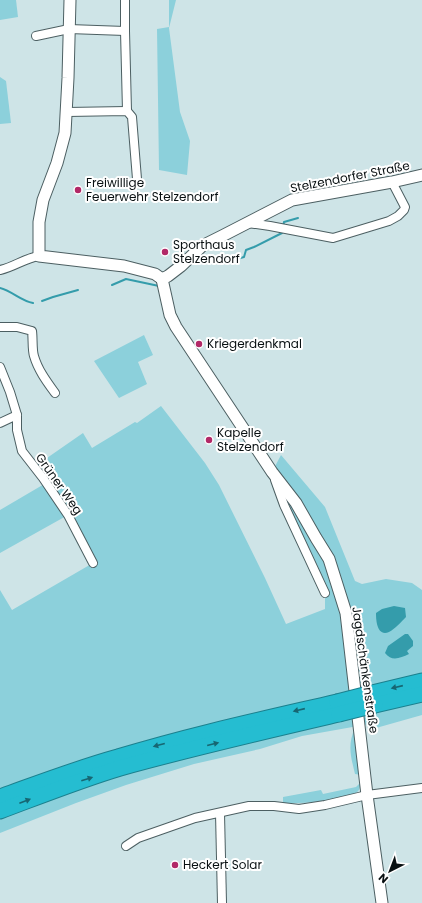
<svg xmlns="http://www.w3.org/2000/svg" width="422" height="903" font-family="Poppins,sans-serif">
  <style>
    .green { fill: #8cd0db }
    .water { fill: #349cab }
    .lines { fill: none; stroke-linecap: round; stroke-linejoin: round }
    .stream { stroke: #349cab; stroke-width: 2 }
    .street-casing { stroke: #4c5f62; stroke-width: 10 }
    .secondary-casing { stroke: #4c5f62; stroke-width: 13 }
    .highway-casing { stroke: #1b808e; stroke-width: 17 }
    .street { stroke: #fff; stroke-width: 8 }
    .secondary { stroke: #fff; stroke-width: 11 }
    .highway { stroke: #25bdd1; stroke-width: 15 }
    .highway-bridge-casing { stroke: #1b808e; stroke-width: 17; stroke-linecap: butt }
    .highway-bridge { stroke: #25bdd1; stroke-width: 15 }
    .oneway { fill: #176672 }
    .poi-dot { fill: #b22867; stroke: #fff; stroke-width: 1.5 }
    .labels { text-anchor: middle; stroke-width: 4; stroke-linejoin: round; paint-order: stroke }
    .street-label { font-size: 12px; fill: #091012; stroke: #fff }
    .poi-label { font-size: 12px; fill: #091012; stroke: #fff; text-anchor: start }
  </style>
  <rect width="100%" height="100%" fill="#cee4e7"/>
  <!-- green -->
  <g class="green">
    <polygon points="0,0 16,0 18,17 0,20"/>
    <polygon points="169,0 176,0 169,28 180,112 190,141 187,175 159,170 157,29 169,27"/>
    <polygon points="0,77 6,81 11,123 0,124"/>
    <polygon points="144,335 153,355 138,362 147,384 119,398 94,361"/>
    <polygon points="161,406 205,463 219,485 265,578 286,624 325,609 325,593 272,472 281,455 325,507 355,581 362,584 386,579 412,583 422,590 422,715 376,728 375,723 302,736 260,749 194,764 126,785 76,803 0,833 0,590 12,610 93,563 68,515 0,553 0,510 46,483 34,467 83,433 92,448 135,422 137,423"/>
    <path d="M 355,728 L 361,775 L 355,774 C 351,757 347,745 355,728 Z"/>
    <path d="M 360,783 C 360,787 360,790 357,792 C 354,795 347,796 343,797 C 323,801 304,804 283,803 L 283,797 L 321,790 L 323,794 L 356,787 Z"/>
  </g>
  <!-- water -->
  <g class="water">
    <path d="M 394,606 L 405,608 L 406,617 C 401,622 395,629 389,632 C 377,637 376,620 376,613 L 382,609 Z"/>
    <path d="M 405,634 L 408,634 L 413,641 L 413,646 L 407,651 L 409,654 C 400,658 392,662 385,653 L 388,646 Z"/>
  </g>
  <g class="lines">
    <!-- stream -->
    <g class="stream">
      <polyline points="283,227 284,222 298,218"/>
      <polyline points="233,260 244,257 246,250 254,247 282,233 282,231"/>
      <polyline points="112,285 126,279 159,286"/>
      <path d="M 0,288 C 12,291 21,301 33,303"/>
      <polyline points="42,301 53,297 78,290"/>
    </g>
    <defs>
      <g id="street">
        <polyline points="125,0 125,31 127,111"/>
        <polyline points="36,36 69,29 125,31"/>
        <polyline points="67,112 127,111 132,117 137,179"/>
        <polyline points="248,223 270,226 333,238 389,221 398,216 404,210 405,207 392,182"/>
        <path d="M 0,270 C 14,267 25,258 39,256"/>
        <path d="M 0,327 L 17,327 L 32,331 C 33,338 32,350 34,356 C 38,370 47,382 55,393"/>
        <polyline points="0,367 10,392 17,415 17,430 22,451 43,478 68,515 93,563"/>
        <polyline points="0,423 17,415"/>
        <polyline points="275,480 284,505 325,593"/>
        <polyline points="220,813 222,903"/>
        <polyline points="126,846 138,838 195,818 249,806 274,806 299,809 325,805 367,795 422,788"/>
      </g>
      <g id="secondary">
        <polyline points="70,0 68,78 65,133 57,163 43,200 39,222 39,256 124,266 155,274 162,279"/>
        <polyline points="162,279 170,315 176,327 272,472 296,503 316,538 329,559 346,613 367,795 382,903"/>
        <polyline points="162,279 168,276 181,266 202,246 222,236 292,200 392,182 422,175"/>
      </g>
      <g id="highway">
        <polyline points="372,693 422,681"/>
        <polyline points="375,705 422,694"/>
        <path d="M 0,797 C 39,783 78,768 118,757 C 190,735 264,719 337,702"/>
        <path d="M 0,811 C 40,796 80,780 120,768 C 192,748 266,731 339,714"/>
      </g>
    </defs>
    <!-- street casing -->
    <use href="#street" class="street-casing"/>
    <!-- secondary casing -->
    <use href="#secondary" class="secondary-casing"/>
    <!-- highway casing -->
    <use href="#highway" class="highway-casing"/>
    <!-- street -->
    <use href="#street" class="street"/>
    <!-- secondary -->
    <use href="#secondary" class="secondary"/>
    <!-- highway -->
    <use href="#highway" class="highway"/>
    <defs>
      <g id="highway-bridge">
        <polyline points="337,702 372,693"/>
        <polyline points="339,714 375,705"/>
      </g>
    </defs>
    <!-- highway-bridge casing -->
    <use href="#highway-bridge" class="highway-bridge-casing"/>
    <!-- highway-bridge -->
    <use href="#highway-bridge" class="highway-bridge"/>
  </g>
  <!-- one-way arrows -->
  <defs><path id="oneway-solid" d="M-6-.8H1V-3.2L6.5 0L1 3.2V.8H-6Z"/></defs>
  <g class="oneway">
    <use href="#oneway-solid" transform="translate(397 687) rotate(167)"/>
    <use href="#oneway-solid" transform="translate(299 710) rotate(167)"/>
    <use href="#oneway-solid" transform="translate(213 744) rotate(-14)"/>
    <use href="#oneway-solid" transform="translate(159 745) rotate(165)"/>
    <use href="#oneway-solid" transform="translate(87 779) rotate(-18)"/>
    <use href="#oneway-solid" transform="translate(25 801) rotate(-21)"/>
  </g>
  <!-- markers -->
  <g class="poi-dot">
    <circle cx="78" cy="190" r="4"/>
    <circle cx="165" cy="252" r="4"/>
    <circle cx="199" cy="344" r="4"/>
    <circle cx="209" cy="440" r="4"/>
    <circle cx="175" cy="865" r="4"/>
  </g>
  <g class="labels">
    <!-- street labels -->
    <g class="street-label">
      <text transform="translate(350 177) rotate(-11)" y="4">Stelzendorfer Straße</text>
      <text transform="translate(59 484) rotate(55)" y="4">Grüner Weg</text>
      <text transform="translate(365 670) rotate(82)" y="4">Jagdschänkenstraße</text>
    </g>
    <!-- poi labels -->
    <g class="poi-label">
      <text x="86" y="187">Freiwillige<tspan x="86" dy="14">Feuerwehr Stelzendorf</tspan></text>
      <text x="173" y="249">Sporthaus<tspan x="173" dy="14">Stelzendorf</tspan></text>
      <text x="207" y="348">Kriegerdenkmal</text>
      <text x="217" y="437">Kapelle<tspan x="217" dy="14">Stelzendorf</tspan></text>
      <text x="183" y="869">Heckert Solar</text>
    </g>
  </g>
  <!-- north arrow -->
  <g transform="translate(390 871) rotate(222)" stroke="#ffffff" stroke-width="3" paint-order="stroke">
  <path d="M0-3L7 15L0 10L-7 15Z" fill="#091012"/>
  <text y="-6" font-size="11" font-weight="bold" text-anchor="middle" fill="#091012">N</text>
  </g>
</svg>
